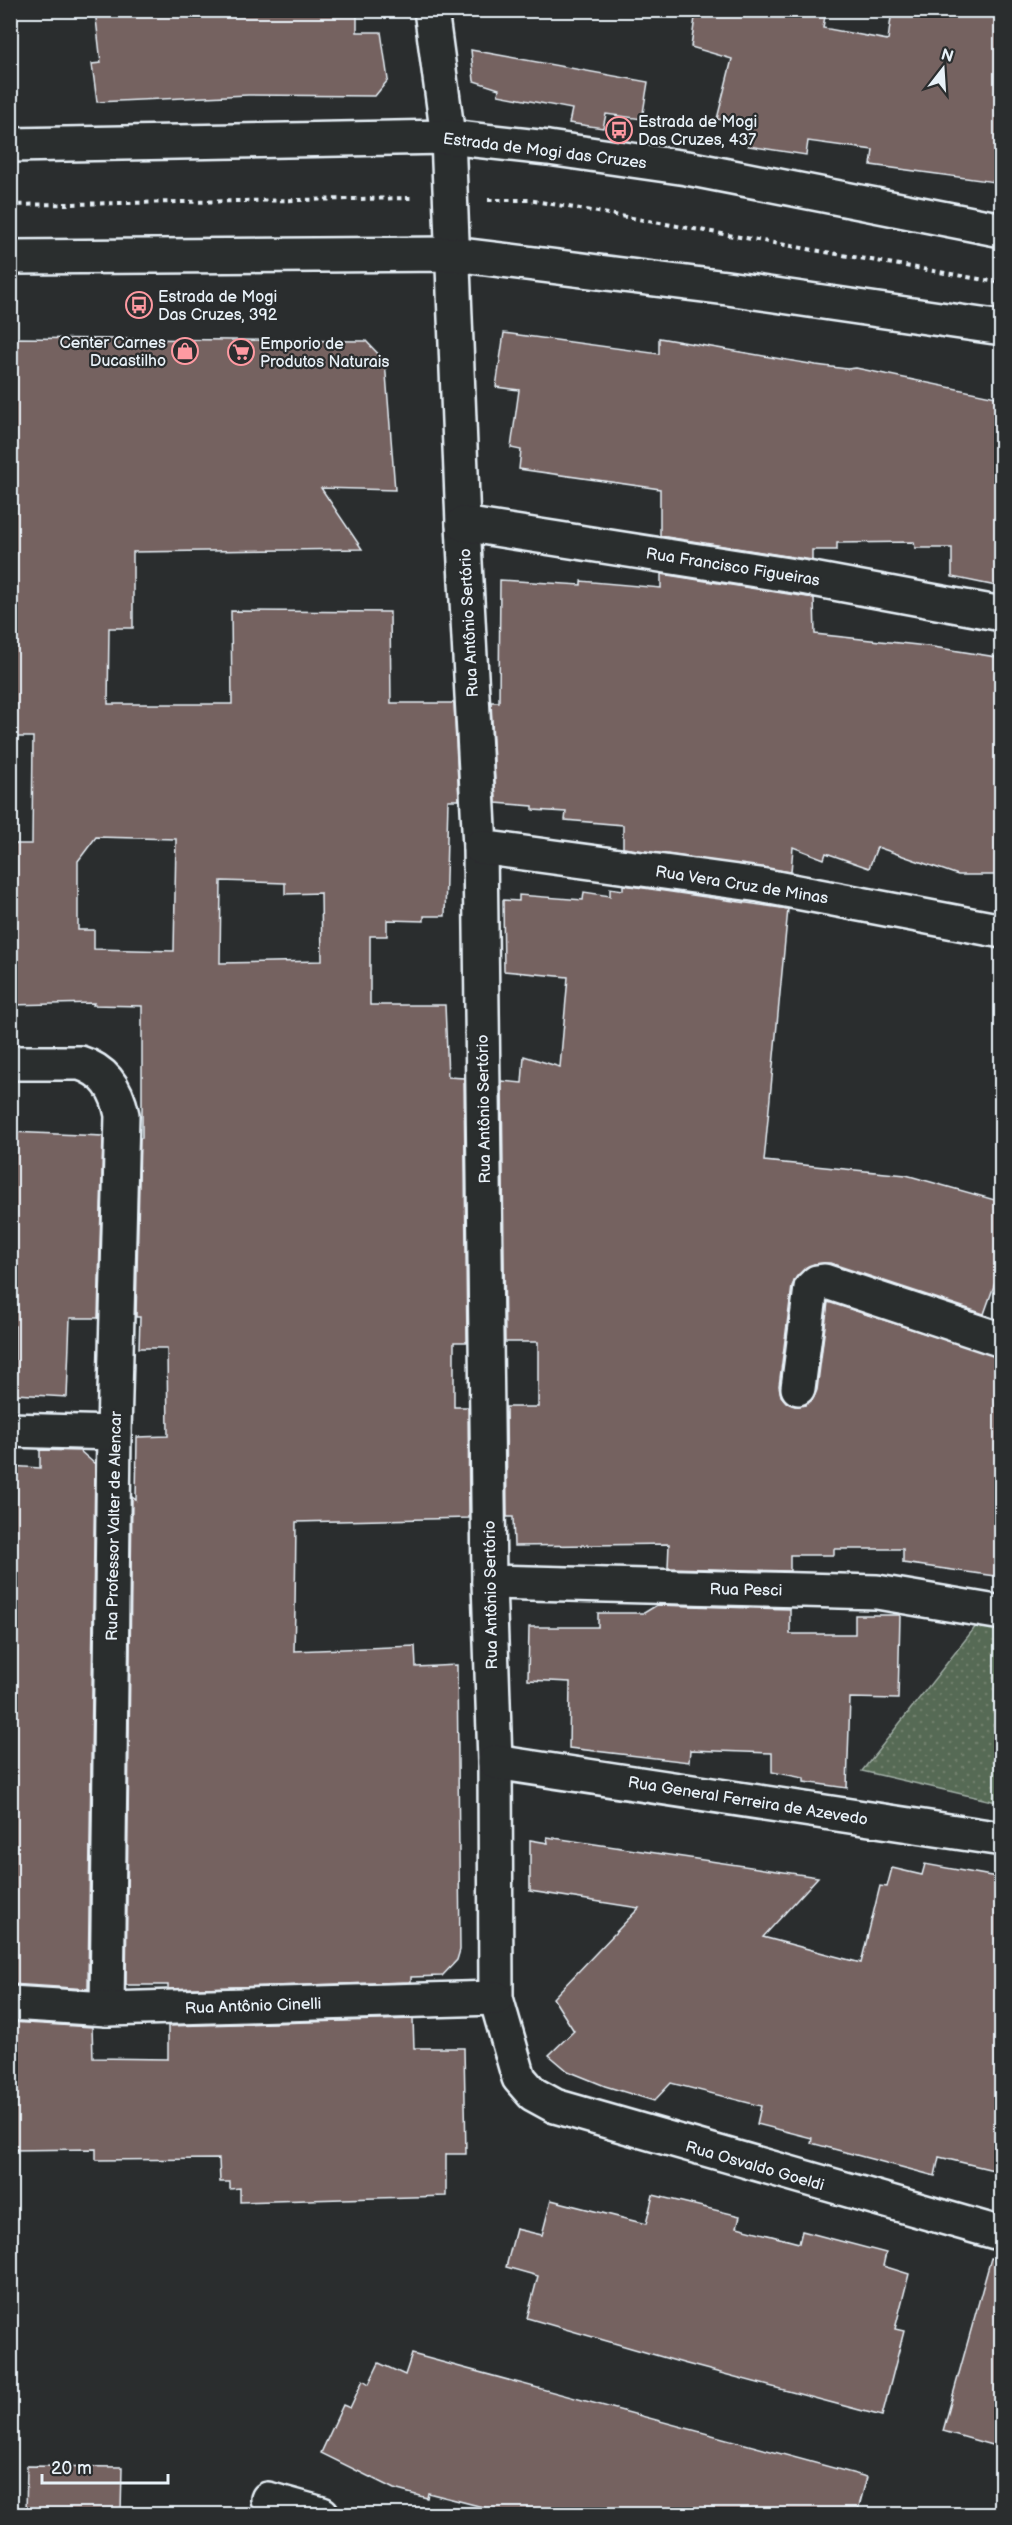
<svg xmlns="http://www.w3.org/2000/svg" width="1012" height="2525" font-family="'Balsamiq Sans',sans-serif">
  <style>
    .grass { fill: url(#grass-dots); stroke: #a0aea6; stroke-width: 1.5 }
    .building { fill: #756261; stroke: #e8f1f8; stroke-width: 1.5; fill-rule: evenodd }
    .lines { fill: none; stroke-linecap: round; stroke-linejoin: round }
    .minor-casing { stroke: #e8f1f8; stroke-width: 38 }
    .major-casing { stroke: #e8f1f8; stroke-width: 38 }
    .path { stroke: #e8f1f8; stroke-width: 4; stroke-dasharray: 4.5 4.5; stroke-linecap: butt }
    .minor { stroke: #2a2d2e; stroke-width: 33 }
    .major { stroke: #2a2d2e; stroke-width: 33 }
    .labels { text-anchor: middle; stroke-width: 4.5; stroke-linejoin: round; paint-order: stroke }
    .poi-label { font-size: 16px; fill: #e8f1f8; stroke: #2a2d2e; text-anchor: start }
    .street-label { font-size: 16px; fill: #e8f1f8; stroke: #2a2d2e }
  </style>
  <defs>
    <pattern id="grass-dots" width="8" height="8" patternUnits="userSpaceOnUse" patternTransform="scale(1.5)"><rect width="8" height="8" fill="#576a54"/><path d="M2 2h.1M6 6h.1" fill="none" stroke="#6f806d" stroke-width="1.8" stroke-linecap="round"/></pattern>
  </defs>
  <rect width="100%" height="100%" fill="#2a2d2e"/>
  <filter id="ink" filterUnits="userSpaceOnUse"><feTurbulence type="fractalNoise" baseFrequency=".0167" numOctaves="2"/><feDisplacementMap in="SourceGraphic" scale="12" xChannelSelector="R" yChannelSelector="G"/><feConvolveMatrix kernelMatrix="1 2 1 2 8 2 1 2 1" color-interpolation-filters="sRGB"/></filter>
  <g filter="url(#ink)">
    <!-- grass -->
    <polygon class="grass" points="980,1621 1001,1627 1001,1803 862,1771"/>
    <!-- building -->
    <g class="building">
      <polygon points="95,10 357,10 357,32 381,32 388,80 375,96 248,95 97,102 92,64 101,63"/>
      <polygon points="696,10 826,10 823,28 888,40 892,10 1002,10 1002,183 871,165 873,150 808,141 806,155 748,146 752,123 717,119 732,59 691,47"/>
      <polygon points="471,50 648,82 642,119 606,114 603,128 569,123 572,109 498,95 499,89 474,81"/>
      <polygon points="504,333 659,354 659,338 816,365 847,369 856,368 1001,398 1001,587 952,577 952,548 915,548 914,542 837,543 837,550 812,550 812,560 660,536 660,489 519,469 521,450 511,448 519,390 496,387"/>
      <path d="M 10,338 L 366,341 L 385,361 L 395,490 L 321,488 L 362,549 L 133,552 L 133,628 L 109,628 L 108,704 L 232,704 L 231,611 L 390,612 L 391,703 L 454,703 L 459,800 L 448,800 L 445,916 L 424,916 L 424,921 L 387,920 L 387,936 L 370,936 L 370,1005 L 445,1005 L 448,1077 L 464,1078 L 467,1342 L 454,1342 L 454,1407 L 468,1407 L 469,1518 L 296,1522 L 295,1609 L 294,1651 L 415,1646 L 416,1667 L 457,1665 L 460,1950 L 457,1960 L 442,1976 L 411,1977 L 411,1982 L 168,1989 L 168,1985 L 126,1985 L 132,1497 L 136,1500 L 137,1437 L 168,1436 L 167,1348 L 139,1348 L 140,1317 L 136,1317 L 140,1138 L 142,1138 L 142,1006 L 93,1005 L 94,1003 L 10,1005 L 10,844 L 32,844 L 33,737 L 14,737 L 15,728 L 10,728 ZM 96,837 L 176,839 L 174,951 L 94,949 L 94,930 L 78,930 L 78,861 ZM 221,881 L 285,883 L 285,894 L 321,893 L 322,961 L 220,963 Z"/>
      <polygon points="661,574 814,598 815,634 927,646 996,657 997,678 1002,678 1002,875 958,875 877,847 869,868 826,853 824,859 793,847 791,872 623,848 623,825 565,820 566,812 533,810 533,806 496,803 491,702 499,702 500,580 581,585 581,581 661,588"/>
      <polygon points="623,885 788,909 764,1161 906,1175 1002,1202 1002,1263 984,1314 830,1263 814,1264 798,1275 792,1286 779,1386 781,1396 786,1402 795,1406 805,1405 813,1399 817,1390 828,1302 1002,1358 1002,1577 903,1563 903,1549 834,1549 834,1555 790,1555 790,1571 668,1568 669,1544 514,1546 513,1517 507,1517 506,1407 538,1407 538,1342 505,1342 502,1081 522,1083 524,1056 560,1067 568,977 504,971 503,900 519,901 519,895 583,900 584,892 610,896 610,888 623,890"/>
      <polygon points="10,1132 103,1136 98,1318 70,1318 67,1397 15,1394 15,1326 10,1326"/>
      <polygon points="40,1450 80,1451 95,1464 88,1989 10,1984 10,1466 40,1468"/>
      <polygon points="657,1605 790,1609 790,1634 855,1634 855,1615 900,1615 898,1699 850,1698 847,1788 804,1782 804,1778 772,1772 772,1753 690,1750 689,1762 569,1748 570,1682 528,1680 529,1627 598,1627 598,1613 644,1613"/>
      <polygon points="547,1837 818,1877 763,1937 861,1963 880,1886 887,1887 892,1868 922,1875 925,1864 1002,1878 1002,2172 939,2157 935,2176 811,2143 812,2138 757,2124 761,2106 671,2083 654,2101 605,2086 568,2071 549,2055 574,2031 553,1998 639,1908 530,1891 530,1840 548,1843"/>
      <polygon points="413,2019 414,2048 464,2048 466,2154 446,2154 446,2196 240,2202 240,2188 230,2189 230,2182 220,2182 219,2159 96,2160 96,2149 10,2150 10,2022 92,2027 93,2058 168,2059 168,2026"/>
      <polygon points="653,2195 740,2216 737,2227 799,2243 802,2231 886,2253 883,2266 909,2274 895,2329 904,2331 882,2416 683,2363 527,2318 538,2276 506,2267 516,2229 542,2235 551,2200 646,2224"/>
      <polygon points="991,2258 1002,2260 1002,2448 943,2431"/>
      <polygon points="412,2354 867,2477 857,2514 510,2514 428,2493 427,2498 394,2489 321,2453 343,2405 350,2408 363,2380 369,2384 379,2363 405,2375"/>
      <polygon points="27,2466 122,2467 121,2514 26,2514"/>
    </g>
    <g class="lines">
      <defs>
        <g id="minor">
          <polyline points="431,10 448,137 463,524 480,847 489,1582 495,1762 496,1998 519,2078 533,2094 555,2106 1002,2234"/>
          <polyline points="463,524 807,578 1002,614"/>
          <polyline points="480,847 760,885 1002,931"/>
          <path d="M 10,1063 L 80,1063 C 106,1071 117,1090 122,1115 L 114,1433 L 107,2009"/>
          <polyline points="798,1388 811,1288 817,1282 824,1281 1002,1340"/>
          <polyline points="10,1430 114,1433"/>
          <polyline points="489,1582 877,1592 1002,1613"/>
          <polyline points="495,1762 1002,1839"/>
          <polyline points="10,2003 107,2009 496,1998"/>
          <polyline points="268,2499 322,2514"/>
        </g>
        <g id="major">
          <polyline points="10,145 448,137 548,148 687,168 1002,230"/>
          <polyline points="10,257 453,254 727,288 1002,328"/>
        </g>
      </defs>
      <!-- minor casing -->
      <use href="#minor" class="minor-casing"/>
      <!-- major casing -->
      <use href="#major" class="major-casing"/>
      <!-- path -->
      <g class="path">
        <polyline points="488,200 529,200 1002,283"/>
        <polyline points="10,205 412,198"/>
      </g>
      <!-- minor -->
      <use href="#minor" class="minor"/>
      <!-- major -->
      <use href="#major" class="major"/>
    </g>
  </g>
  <!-- icons -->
  <defs>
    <symbol id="bus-ring" viewBox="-11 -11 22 22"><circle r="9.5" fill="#2a2d2e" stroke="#ff9aa2" stroke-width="1.5"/><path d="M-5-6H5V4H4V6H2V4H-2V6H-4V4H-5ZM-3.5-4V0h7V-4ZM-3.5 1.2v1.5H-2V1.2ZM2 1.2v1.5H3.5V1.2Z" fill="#ff9aa2"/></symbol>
    <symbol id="shop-ring" viewBox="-11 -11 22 22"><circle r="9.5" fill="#2a2d2e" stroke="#ff9aa2" stroke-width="1.5"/><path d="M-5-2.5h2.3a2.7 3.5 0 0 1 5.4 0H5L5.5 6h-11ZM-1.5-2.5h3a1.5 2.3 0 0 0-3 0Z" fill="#ff9aa2"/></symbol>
    <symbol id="supermarket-ring" viewBox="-11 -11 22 22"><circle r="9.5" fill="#2a2d2e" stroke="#ff9aa2" stroke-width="1.5"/><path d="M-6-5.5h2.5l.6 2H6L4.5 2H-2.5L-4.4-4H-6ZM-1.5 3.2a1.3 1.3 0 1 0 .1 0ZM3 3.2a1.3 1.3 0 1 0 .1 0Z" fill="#ff9aa2"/></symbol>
  </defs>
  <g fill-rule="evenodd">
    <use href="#bus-ring" x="604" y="115" width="30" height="30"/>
    <use href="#bus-ring" x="124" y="290" width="30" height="30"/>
    <use href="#shop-ring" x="170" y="336" width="30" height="30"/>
    <use href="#supermarket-ring" x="226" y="337" width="30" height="30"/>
  </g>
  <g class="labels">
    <!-- poi labels -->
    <g class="poi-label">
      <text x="638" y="127">Estrada de Mogi<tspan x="638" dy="18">Das Cruzes, 437</tspan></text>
      <text x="158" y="302">Estrada de Mogi<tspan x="158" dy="18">Das Cruzes, 392</tspan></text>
      <text x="166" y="348" text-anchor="end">Center Carnes<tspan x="166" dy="18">Ducastilho</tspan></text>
      <text x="260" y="349">Emporio de<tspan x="260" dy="18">Produtos Naturais</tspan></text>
    </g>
    <!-- street labels -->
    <g class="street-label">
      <text transform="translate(545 150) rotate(7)" y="6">Estrada de Mogi das Cruzes</text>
      <text transform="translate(733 566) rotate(9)" y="6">Rua Francisco Figueiras</text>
      <text transform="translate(468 623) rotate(-93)" y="6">Rua Antônio Sertório</text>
      <text transform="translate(742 884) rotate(9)" y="6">Rua Vera Cruz de Minas</text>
      <text transform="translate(483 1109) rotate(-91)" y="6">Rua Antônio Sertório</text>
      <text transform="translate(113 1526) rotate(-89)" y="6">Rua Professor Valter de Alencar</text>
      <text transform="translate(746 1589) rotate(1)" y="6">Rua Pesci</text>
      <text transform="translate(490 1595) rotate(-91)" y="6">Rua Antônio Sertório</text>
      <text transform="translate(748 1800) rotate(9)" y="6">Rua General Ferreira de Azevedo</text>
      <text transform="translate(253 2005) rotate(-2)" y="6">Rua Antônio Cinelli</text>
      <text transform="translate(755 2165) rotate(16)" y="6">Rua Osvaldo Goeldi</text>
    </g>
  </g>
  <!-- margin -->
  <rect width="1012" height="2525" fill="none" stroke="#2a2d2e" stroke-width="36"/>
  <rect x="18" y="18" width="976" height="2489" fill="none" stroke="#e8f1f8" stroke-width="2" filter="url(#ink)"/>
  <!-- north arrow -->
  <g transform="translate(943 69) rotate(17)" stroke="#2a2d2e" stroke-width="4.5" paint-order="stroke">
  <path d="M0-4.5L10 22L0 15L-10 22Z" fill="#e8f1f8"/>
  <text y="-9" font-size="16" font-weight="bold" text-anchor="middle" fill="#e8f1f8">N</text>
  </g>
  <!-- scale -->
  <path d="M42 2474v9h126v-9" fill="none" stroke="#e8f1f8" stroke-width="3"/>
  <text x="51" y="2474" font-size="18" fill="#e8f1f8" stroke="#2a2d2e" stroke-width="4.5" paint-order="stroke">20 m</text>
</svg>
